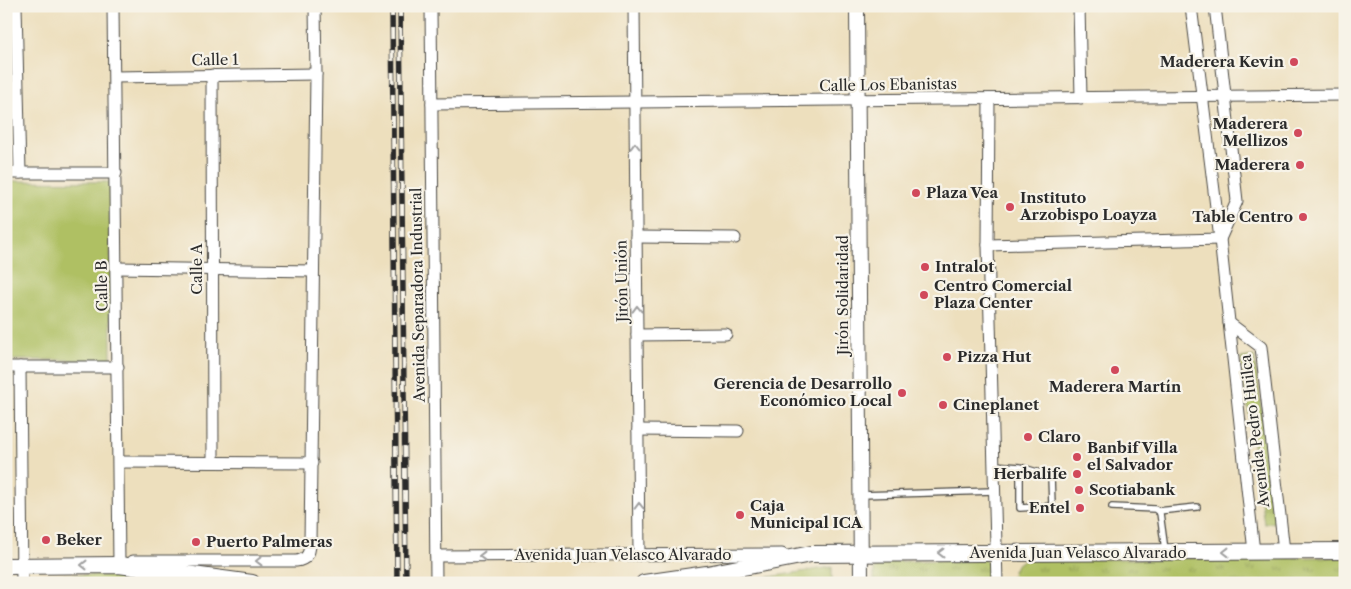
<svg xmlns="http://www.w3.org/2000/svg" width="1351" height="589" font-family="'Libre Caslon Text',serif">
  <style>
    .grass { fill: url(#grass-tufts); stroke: #6d7647 }
    .green { fill: #afc063; stroke: #6d7647 }
    .lines { fill: none; stroke-linecap: round; stroke-linejoin: round }
    .service-casing { stroke: #484641; stroke-width: 8 }
    .minor-casing { stroke: #484641; stroke-width: 13 }
    .tertiary-casing { stroke: #484641; stroke-width: 16 }
    .secondary-casing { stroke: #484641; stroke-width: 18 }
    .service { stroke: #fff; stroke-width: 5.5 }
    .minor { stroke: #fff; stroke-width: 11 }
    .tertiary { stroke: #fff; stroke-width: 14 }
    .secondary { stroke: #fff; stroke-width: 16 }
    .rail-casing { stroke: #2b2b2b; stroke-width: 5.5 }
    .rail { stroke: #f7f3e8; stroke-width: 4; stroke-dasharray: 11; stroke-linecap: butt }
    .oneway { stroke: #a0a0a0 }
    .poi-dot { fill: #d1495b; stroke: #f7f3e8; stroke-width: 2 }
    .labels { text-anchor: middle; stroke-width: 4.5; stroke-linejoin: round; paint-order: stroke }
    .street-label { font-size: 15px; fill: #2b2b2b; stroke: #f7f3e8 }
    .poi-label { font-size: 15px; font-weight: bold; fill: #2b2b2b; stroke: #f7f3e8; text-anchor: start }
  </style>
  <defs>
    <pattern id="grass-tufts" width="24" height="20" patternUnits="userSpaceOnUse" patternTransform="scale(1.25)"><rect width="24" height="20" fill="#afc063"/><path d="M3 7l-1-3M5 7V3M7 7l1-3M15 17l-1-3M17 17v-4M19 17l1-3" fill="none" stroke="#8f9c52"/></pattern>
  </defs>
  <rect width="100%" height="100%" fill="#f7f3e8"/>
  <filter id="ink" filterUnits="userSpaceOnUse"><feTurbulence type="fractalNoise" baseFrequency=".02" numOctaves="2"/><feDisplacementMap in="SourceGraphic" scale="10" xChannelSelector="R" yChannelSelector="G"/><feConvolveMatrix kernelMatrix="1 2 1 2 8 2 1 2 1" color-interpolation-filters="sRGB"/></filter>
  <filter id="wash" filterUnits="userSpaceOnUse"><feTurbulence type="fractalNoise" baseFrequency=".0096" numOctaves="4" result="noise"/><feDisplacementMap in="SourceGraphic" scale="20" xChannelSelector="R" yChannelSelector="G"/><feGaussianBlur stdDeviation="1.12" result="paint"/><feColorMatrix in="noise" values="0 0 0 0 0 0 0 0 0 0 0 0 0 0 0 0 0 1.4 0 .05"/><feComposite in="paint" operator="in"/></filter>
  <g filter="url(#wash)">
    <rect width="100%" height="100%" fill="#eddfbd"/>
    <!-- grass -->
    <g class="grass">
      <polygon points="1254,356 1277,522 1264,524 1241,358"/>
      <path d="M 1345,557 L 1345,583 L 1012,583 C 1012,571 1013,566 1023,560 Z"/>
      <polygon points="982,559 991,564 992,583 874,583 874,570 880,562"/>
      <polygon points="832,567 832,583 731,583"/>
    </g>
    <!-- green -->
    <g class="green">
      <polygon points="6,181 110,182 111,360 6,360"/>
      <polygon points="43,575 120,575 199,583 34,583"/>
    </g>
  </g>
  <g filter="url(#ink)">
    <g class="lines">
      <defs>
        <g id="service">
          <polyline points="993,465 1020,467 1051,476 1052,506 1020,508 1020,467"/>
          <polyline points="861,495 994,491"/>
          <polyline points="1112,507 1155,509 1160,513 1165,550"/>
          <polyline points="1158,511 1197,507"/>
        </g>
        <g id="minor">
          <polyline points="16,6 20,173"/>
          <polyline points="113,6 119,565"/>
          <polyline points="431,6 436,583"/>
          <polyline points="634,6 639,555"/>
          <polyline points="1079,6 1081,98"/>
          <polyline points="1191,6 1220,239 1254,552"/>
          <polyline points="212,75 213,462"/>
          <polyline points="115,77 316,74"/>
          <polyline points="989,99 988,245 997,583"/>
          <polyline points="432,104 1345,95"/>
          <polyline points="6,173 116,173"/>
          <polyline points="636,237 735,238"/>
          <polyline points="988,245 1220,239 1237,201 1215,6"/>
          <polyline points="117,268 313,271"/>
          <polyline points="1229,323 1261,347 1284,551"/>
          <polyline points="637,335 726,334"/>
          <polyline points="6,367 118,367"/>
          <polyline points="20,367 22,583"/>
          <polyline points="638,430 738,431"/>
          <polyline points="119,462 312,463"/>
          <polyline points="436,556 782,554"/>
          <path d="M 133,561 L 296,561 C 306,560 310,554 310,543 L 316,74 L 315,6"/>
        </g>
        <polyline id="tertiary" points="857,6 861,583"/>
        <g id="secondary">
          <polyline points="6,566 119,565 252,583"/>
          <polyline points="644,583 707,574 811,554 1345,551"/>
        </g>
      </defs>
      <!-- service casing -->
      <use href="#service" class="service-casing"/>
      <!-- minor casing -->
      <use href="#minor" class="minor-casing"/>
      <!-- tertiary casing -->
      <use href="#tertiary" class="tertiary-casing"/>
      <!-- secondary casing -->
      <use href="#secondary" class="secondary-casing"/>
      <!-- service -->
      <use href="#service" class="service"/>
      <!-- minor -->
      <use href="#minor" class="minor"/>
      <!-- tertiary -->
      <use href="#tertiary" class="tertiary"/>
      <!-- secondary -->
      <use href="#secondary" class="secondary"/>
      <defs>
        <g id="rail">
          <polyline points="392,6 397,583"/>
          <polyline points="400,6 406,583"/>
        </g>
      </defs>
      <!-- rail casing -->
      <use href="#rail" class="rail-casing"/>
      <!-- rail -->
      <use href="#rail" class="rail"/>
    </g>
    <!-- one-way arrows -->
    <defs><path id="oneway-chevron" d="M-2-3.5L2.5 0L-2 3.5" fill="none" stroke-width="1.6" stroke-linecap="round" stroke-linejoin="round" transform="scale(1.25)"/></defs>
    <g class="oneway">
      <use href="#oneway-chevron" transform="translate(635 146) rotate(-91)"/>
      <use href="#oneway-chevron" transform="translate(637 309) rotate(-91)"/>
      <use href="#oneway-chevron" transform="translate(639 506) rotate(-91)"/>
      <use href="#oneway-chevron" transform="translate(1226 552) rotate(180)"/>
      <use href="#oneway-chevron" transform="translate(941 553) rotate(180)"/>
      <use href="#oneway-chevron" transform="translate(482 556) rotate(180)"/>
      <use href="#oneway-chevron" transform="translate(259 561) rotate(-180)"/>
      <use href="#oneway-chevron" transform="translate(84 565) rotate(180)"/>
    </g>
  </g>
  <!-- markers -->
  <g class="poi-dot">
    <circle cx="1294" cy="62" r="5"/>
    <circle cx="1298" cy="133" r="5"/>
    <circle cx="1300" cy="165" r="5"/>
    <circle cx="916" cy="193" r="5"/>
    <circle cx="1010" cy="207" r="5"/>
    <circle cx="1303" cy="217" r="5"/>
    <circle cx="925" cy="267" r="5"/>
    <circle cx="924" cy="295" r="5"/>
    <circle cx="947" cy="357" r="5"/>
    <circle cx="1115" cy="370" r="5"/>
    <circle cx="902" cy="393" r="5"/>
    <circle cx="943" cy="405" r="5"/>
    <circle cx="1028" cy="437" r="5"/>
    <circle cx="1077" cy="457" r="5"/>
    <circle cx="1077" cy="474" r="5"/>
    <circle cx="1079" cy="490" r="5"/>
    <circle cx="1080" cy="508" r="5"/>
    <circle cx="740" cy="515" r="5"/>
    <circle cx="46" cy="540" r="5"/>
    <circle cx="196" cy="542" r="5"/>
  </g>
  <g class="labels">
    <!-- street labels -->
    <g class="street-label">
      <text transform="translate(215 60) rotate(-1)" y="5">Calle 1</text>
      <text transform="translate(888 85) rotate(-1)" y="5">Calle Los Ebanistas</text>
      <text transform="translate(197 269) rotate(-90)" y="5">Calle A</text>
      <text transform="translate(622 281) rotate(-91)" y="5">Jirón Unión</text>
      <text transform="translate(102 286) rotate(-91)" y="5">Calle B</text>
      <text transform="translate(418 295) rotate(-91)" y="5">Avenida Separadora Industrial</text>
      <text transform="translate(843 295) rotate(-90)" y="5">Jirón Solidaridad</text>
      <text transform="translate(1255 431) rotate(-97)" y="5">Avenida Pedro Huilca</text>
      <text x="1078" y="558">Avenida Juan Velasco Alvarado</text>
      <text x="623" y="560">Avenida Juan Velasco Alvarado</text>
    </g>
    <!-- poi labels -->
    <g class="poi-label">
      <text x="1284" y="67" text-anchor="end">Maderera Kevin</text>
      <text x="1288" y="129" text-anchor="end">Maderera<tspan x="1288" dy="17">Mellizos</tspan></text>
      <text x="1290" y="170" text-anchor="end">Maderera</text>
      <text x="926" y="198">Plaza Vea</text>
      <text x="1020" y="203">Instituto<tspan x="1020" dy="17">Arzobispo Loayza</tspan></text>
      <text x="1293" y="222" text-anchor="end">Table Centro</text>
      <text x="935" y="272">Intralot</text>
      <text x="934" y="291">Centro Comercial<tspan x="934" dy="17">Plaza Center</tspan></text>
      <text x="957" y="362">Pizza Hut</text>
      <text x="892" y="389" text-anchor="end">Gerencia de Desarrollo<tspan x="892" dy="17">Económico Local</tspan></text>
      <text x="1115" y="392" text-anchor="middle">Maderera Martín</text>
      <text x="953" y="410">Cineplanet</text>
      <text x="1038" y="442">Claro</text>
      <text x="1087" y="453">Banbif Villa<tspan x="1087" dy="17">el Salvador</tspan></text>
      <text x="1067" y="479" text-anchor="end">Herbalife</text>
      <text x="1089" y="495">Scotiabank</text>
      <text x="750" y="511">Caja<tspan x="750" dy="17">Municipal ICA</tspan></text>
      <text x="1070" y="513" text-anchor="end">Entel</text>
      <text x="56" y="545">Beker</text>
      <text x="206" y="547">Puerto Palmeras</text>
    </g>
  </g>
  <!-- margin -->
  <rect width="1351" height="589" fill="none" stroke="#f7f3e8" stroke-width="25"/>
</svg>
